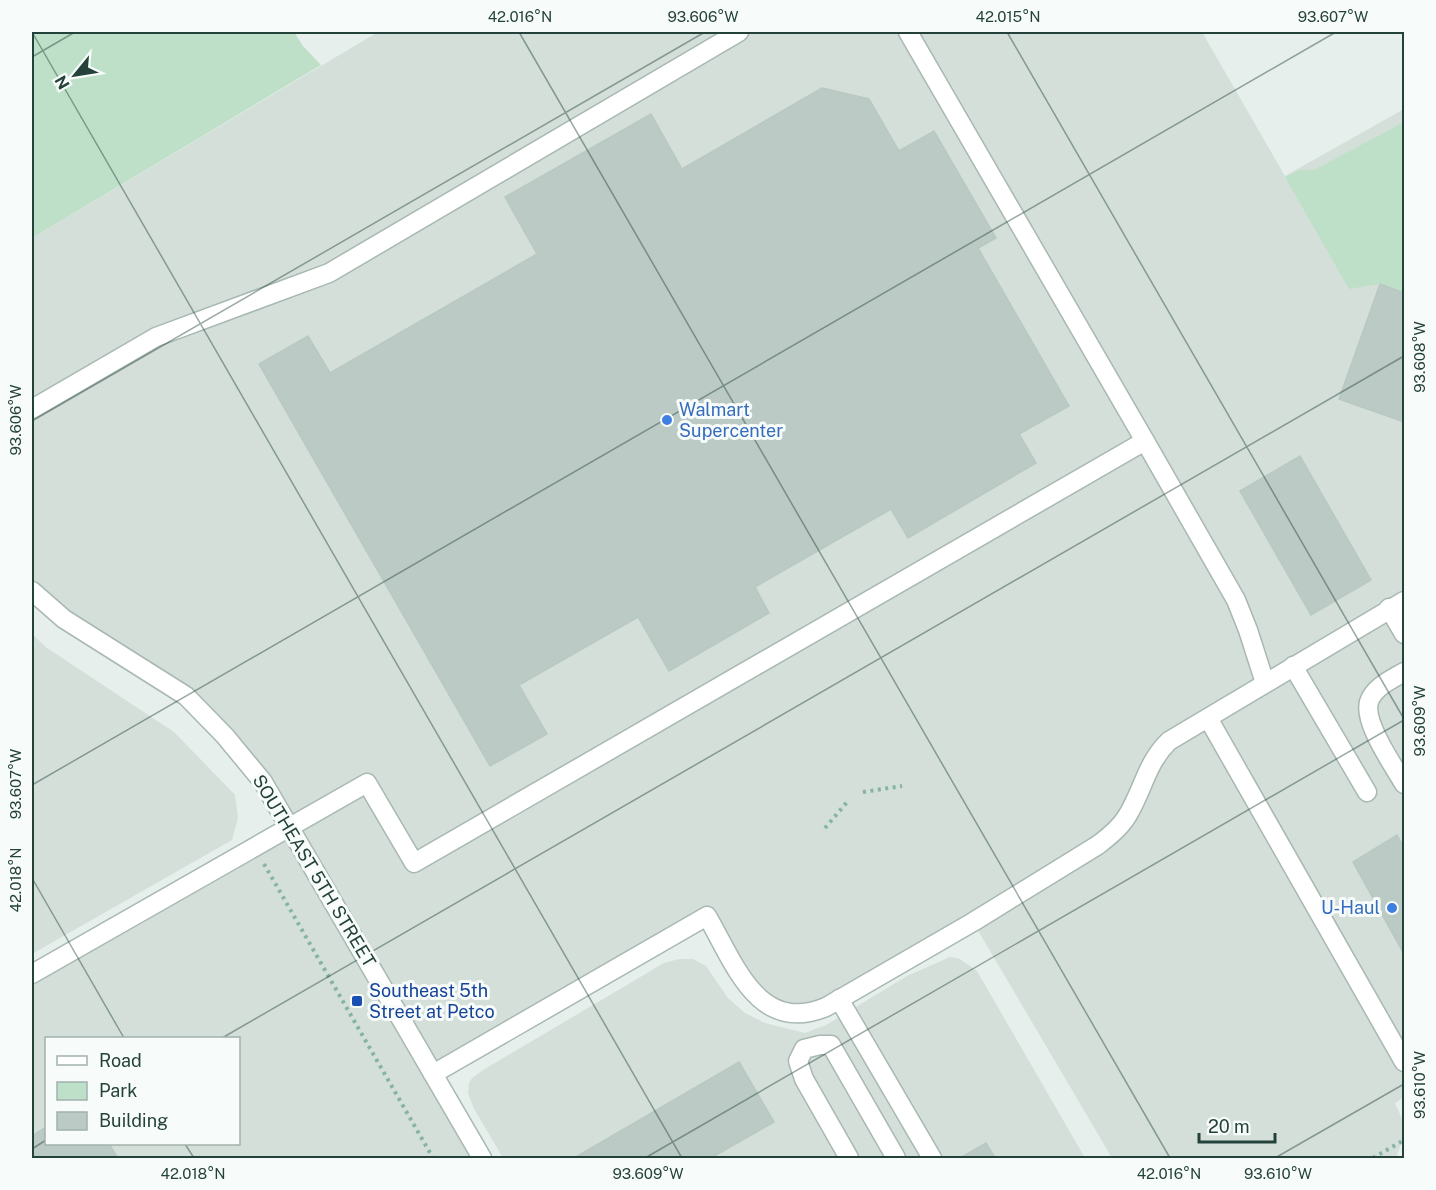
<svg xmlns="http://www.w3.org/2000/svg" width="1436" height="1190" font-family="'Public Sans',sans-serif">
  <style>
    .built { fill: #d4dfda; fill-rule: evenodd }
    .green { fill: #bfe0c8 }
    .building { fill: #bbcac4; stroke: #b8c9c2; stroke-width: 1.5 }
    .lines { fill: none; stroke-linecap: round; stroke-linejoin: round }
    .minor-casing { stroke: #a8b8b2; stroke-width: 21 }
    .path { stroke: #86b3a5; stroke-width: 4; stroke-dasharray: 3 4.5; stroke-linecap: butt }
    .minor { stroke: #fff; stroke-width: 18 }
    .ticks { fill: none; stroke: #24423a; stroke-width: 1.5; stroke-opacity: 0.45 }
    .shop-dot { fill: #3f7fe0; stroke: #f7fbf9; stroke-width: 2 }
    .transit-dot { fill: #1a4fb4; stroke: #f7fbf9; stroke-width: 2 }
    .labels { text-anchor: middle; stroke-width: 6; stroke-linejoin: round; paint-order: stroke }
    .shop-label { font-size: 18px; fill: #366cbe; stroke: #f7fbf9; text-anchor: start }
    .street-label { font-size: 18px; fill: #24423a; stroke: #f7fbf9 }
    .transit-label { font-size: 18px; fill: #164399; stroke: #f7fbf9; text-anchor: start }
    .neatline { fill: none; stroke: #24423a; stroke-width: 2 }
    .ticks-label { font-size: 15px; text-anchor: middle; fill: #24423a }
  </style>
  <rect width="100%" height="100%" fill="#e6efeb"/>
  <!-- built -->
  <g class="built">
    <path d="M 378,32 L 1202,32 L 1285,176 L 1404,109 L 1404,1097 L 1395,1103 L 1402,1119 L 1402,1141 L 1396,1158 L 1112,1158 L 973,922 L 826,1007 L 766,1005 L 707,916 L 433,1074 L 482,1158 L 32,1158 L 32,974 L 290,826 L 225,736 L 32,591 L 32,238 ZM 46,1038 L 238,1038 L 238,1144 L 46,1144 Z"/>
    <polygon points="32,634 47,648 174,732 235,795 238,818 232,840 32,954"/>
    <polygon points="950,957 960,959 977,971 1085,1158 503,1158 473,1107 468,1093 469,1083 472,1078 483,1070 664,963 679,959 693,959 706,966 728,998 745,1013 765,1023 805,1033 826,1025 907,976"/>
  </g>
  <!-- green -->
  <g class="green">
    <polygon points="32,32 294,32 303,46 321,65 32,238"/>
    <polygon points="1404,122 1404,293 1380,284 1349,289 1285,177 1299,170 1314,170"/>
  </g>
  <!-- building -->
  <g class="building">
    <polygon points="822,88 869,99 899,151 934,131 996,238 978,248 1069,406 1019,434 1036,463 908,538 891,509 755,587 769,613 669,671 638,617 519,685 547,734 490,766 259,364 308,336 330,373 537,254 505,197 651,114 682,169"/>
    <polygon points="1380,284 1404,293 1404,422 1339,399"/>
    <polygon points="1300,456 1371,580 1311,615 1240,491"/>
    <polygon points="1397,835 1404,848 1404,954 1353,862"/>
    <polygon points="739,1062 774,1122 711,1158 574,1158"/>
    <polygon points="46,1127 46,1144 109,1144 118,1158 32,1158 32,1136"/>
    <polygon points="986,1143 995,1158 960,1158"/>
  </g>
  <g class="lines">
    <defs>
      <g id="minor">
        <polyline points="908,32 1145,441"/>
        <polyline points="32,409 156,337 329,273 739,32"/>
        <polyline points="32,591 64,619 186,696 225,736 263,782 482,1158"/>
        <polyline points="1389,608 1404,634"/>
        <polyline points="1293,666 1367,792"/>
        <path d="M 1404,672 C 1392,679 1374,687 1369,702 C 1363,723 1394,766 1404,784"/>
        <polyline points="1208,718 1404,1062"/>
        <polyline points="32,974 367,783 414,863 1145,441 1236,600 1248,630 1265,683"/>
        <polyline points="839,999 932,1158"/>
        <path d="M 433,1074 L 707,916 C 735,964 758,1035 826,1007 L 973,922 L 1098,845 C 1111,835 1123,825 1130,811 C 1144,786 1148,761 1169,741 L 1404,601"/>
        <polyline points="849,1158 804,1079 798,1061 804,1049 820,1045 831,1045 896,1158"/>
      </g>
    </defs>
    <!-- minor casing -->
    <use href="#minor" class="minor-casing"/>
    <!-- path -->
    <g class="path">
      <polyline points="863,792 902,786"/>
      <polyline points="825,828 848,801"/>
      <polyline points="264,864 433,1158"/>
      <polyline points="1373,1158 1404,1140"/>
    </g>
    <!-- minor -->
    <use href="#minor" class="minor"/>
  </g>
  <!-- ticks -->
  <path class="ticks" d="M 32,32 L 682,1158M 519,32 L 1170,1158M 1007,32 L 1404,719M 32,57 L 75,32M 32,421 L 705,32M 32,785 L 1336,32M 32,878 L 124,1038M 222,1038 L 1404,356M 185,1144 L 194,1158M 32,1149 L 46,1140M 645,1158 L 1404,720M 1275,1158 L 1404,1084"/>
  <!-- markers -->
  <g class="shop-dot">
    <circle cx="667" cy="420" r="6"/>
    <circle cx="1392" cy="908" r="6"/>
  </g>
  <rect class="transit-dot" x="351" y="995" width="12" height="12" rx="3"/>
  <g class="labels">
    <!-- shop labels -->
    <g class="shop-label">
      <text x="679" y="416">Walmart<tspan x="679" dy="21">Supercenter</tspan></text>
      <text x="1380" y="914" text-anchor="end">U-Haul</text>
    </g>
    <!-- street labels -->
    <g class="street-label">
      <text transform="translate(314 871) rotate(59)" y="6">SOUTHEAST 5TH STREET</text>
    </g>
    <!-- transit labels -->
    <g class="transit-label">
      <text x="369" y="997">Southeast 5th<tspan x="369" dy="21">Street at Petco</tspan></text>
    </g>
  </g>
  <!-- border -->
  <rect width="1436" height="1190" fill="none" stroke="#f7fbf9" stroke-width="66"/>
  <!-- legend -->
  <rect x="45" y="1037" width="195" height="108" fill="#f7fbf9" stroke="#a3b1ad" stroke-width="1.5"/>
  <rect x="57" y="1056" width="30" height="9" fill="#ffffff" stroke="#a3b1ad" stroke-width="1.5"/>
  <text x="99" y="1067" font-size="18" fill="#24423a">Road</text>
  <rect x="57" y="1082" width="30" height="18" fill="#bfe0c8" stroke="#a3b1ad" stroke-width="1.5"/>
  <text x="99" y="1097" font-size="18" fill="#24423a">Park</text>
  <rect x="57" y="1112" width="30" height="18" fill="#bbcac4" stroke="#a3b1ad" stroke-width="1.5"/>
  <text x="99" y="1127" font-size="18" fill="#24423a">Building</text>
  <!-- north arrow -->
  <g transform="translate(75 75) rotate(240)" stroke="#f7fbf9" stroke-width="4.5" paint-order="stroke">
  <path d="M0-4.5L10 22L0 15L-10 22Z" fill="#24423a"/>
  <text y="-9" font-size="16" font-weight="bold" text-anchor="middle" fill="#24423a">N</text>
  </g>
  <!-- scale -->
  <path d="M1199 1133v9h76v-9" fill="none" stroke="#24423a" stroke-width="3"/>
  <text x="1208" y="1133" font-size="18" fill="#24423a" stroke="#f7fbf9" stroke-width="4.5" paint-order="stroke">20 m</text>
  <rect x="33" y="33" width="1370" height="1124" class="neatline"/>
  <g class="ticks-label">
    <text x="520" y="22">42.016°N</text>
    <text x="703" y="22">93.606°W</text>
    <text x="1008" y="22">42.015°N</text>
    <text x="1333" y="22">93.607°W</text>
    <text transform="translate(1420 357) rotate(-90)" y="5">93.608°W</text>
    <text transform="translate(16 420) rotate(-90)" y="5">93.606°W</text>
    <text transform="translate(1420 721) rotate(-90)" y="5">93.609°W</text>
    <text transform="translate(16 784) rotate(-90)" y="5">93.607°W</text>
    <text transform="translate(16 880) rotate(-90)" y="5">42.018°N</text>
    <text transform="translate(1420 1085) rotate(-90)" y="5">93.610°W</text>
    <text x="193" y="1179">42.018°N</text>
    <text x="648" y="1179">93.609°W</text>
    <text x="1169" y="1179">42.016°N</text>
    <text x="1278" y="1179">93.610°W</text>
  </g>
</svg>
